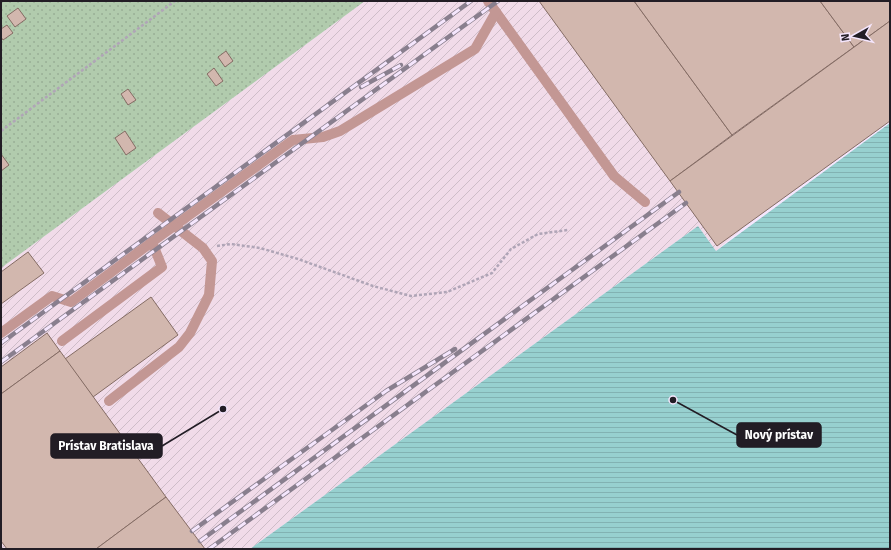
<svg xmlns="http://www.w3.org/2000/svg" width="891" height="550" font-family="'Fira Sans',sans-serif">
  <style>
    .industrial { fill: url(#industrial-furrows) }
    .garden { fill: url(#garden-dots) }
    .water { fill: url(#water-rules) }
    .building { fill: #d2b7ae; stroke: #846c64 }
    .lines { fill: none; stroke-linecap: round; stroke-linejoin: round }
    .path { stroke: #b0a5b7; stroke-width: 2.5; stroke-dasharray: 3 2; stroke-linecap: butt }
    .lane { stroke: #c39794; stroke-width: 10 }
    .rail-casing { stroke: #897f8e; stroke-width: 4.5 }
    .rail { stroke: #f5e6fd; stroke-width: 3; stroke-dasharray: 9; stroke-linecap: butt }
    .leader { fill: none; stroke: #221d25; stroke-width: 1.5 }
    .callout-dot { fill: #221d25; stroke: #f5e6fd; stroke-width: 1.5 }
    .callout { fill: #221d25; stroke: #221d25; stroke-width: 1.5 }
    .callout-label { font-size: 12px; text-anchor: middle; font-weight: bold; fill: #fff }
  </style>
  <defs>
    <pattern id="industrial-furrows" width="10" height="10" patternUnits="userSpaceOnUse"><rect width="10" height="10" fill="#f1dbe9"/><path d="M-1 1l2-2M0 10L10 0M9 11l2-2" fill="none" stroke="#cebcc8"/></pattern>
    <pattern id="garden-dots" width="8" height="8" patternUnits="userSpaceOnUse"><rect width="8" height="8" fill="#b1cbad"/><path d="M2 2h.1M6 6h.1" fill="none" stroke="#98ae95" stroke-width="1.8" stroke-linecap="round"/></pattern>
    <pattern id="water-rules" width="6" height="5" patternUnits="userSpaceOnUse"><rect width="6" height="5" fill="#97d0cf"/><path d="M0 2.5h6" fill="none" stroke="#82b2b2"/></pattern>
  </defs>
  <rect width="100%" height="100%" fill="#f5e6fd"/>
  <!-- industrial -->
  <polygon class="industrial" points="365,1 890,1 890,101 716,251 698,226 250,549 1,549 1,268"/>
  <!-- garden -->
  <polygon class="garden" points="1,1 365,1 1,268"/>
  <!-- water -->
  <polygon class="water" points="890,123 890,549 250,549 698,226 716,251"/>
  <!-- building -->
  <g class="building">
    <polygon points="539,1 634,1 732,135 670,181"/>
    <polygon points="634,1 820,1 854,47 732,135"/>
    <polygon points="820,1 890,1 890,21 854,47"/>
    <polygon points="18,8 26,19 15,27 7,16"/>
    <polygon points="890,21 890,121 717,246 670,181"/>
    <polygon points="7,25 13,33 3,40 1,37 1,29"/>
    <polygon points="226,51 233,61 225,67 218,57"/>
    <polygon points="214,68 223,81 216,86 207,74"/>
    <polygon points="128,89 136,100 128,105 121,94"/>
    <polygon points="125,131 136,148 126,155 115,138"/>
    <polygon points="1,154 9,165 1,171"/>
    <polygon points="28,252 44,273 1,304 1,272"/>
    <polygon points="151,297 178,335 93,397 65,359"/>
    <polygon points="47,333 60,351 1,394 1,367"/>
    <polygon points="60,351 166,497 96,549 7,549 1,541 1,394"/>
    <polygon points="166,497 205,549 96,549"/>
  </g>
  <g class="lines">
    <!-- path -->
    <g class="path">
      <polyline points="1,131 175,1"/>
      <polyline points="217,246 231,244 260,248 298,259 373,286 411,296 447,292 492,273 511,249 538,234 568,230"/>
    </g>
    <!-- lane -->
    <g class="lane">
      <polyline points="488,1 614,176 645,202"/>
      <polyline points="1,333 52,296 71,302 152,242"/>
      <polyline points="62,341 162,267 152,242 293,140 323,137 340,131 475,49 496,12"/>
      <polyline points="109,401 179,347 190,333 209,295 212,261 203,248 158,213"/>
    </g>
    <defs>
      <g id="rail">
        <polyline points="361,87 401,65"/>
        <polyline points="1,343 471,1"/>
        <polyline points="1,362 498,1"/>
        <polyline points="192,531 386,391 455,349"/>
        <polyline points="200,541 679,192"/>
        <polyline points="209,549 686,203"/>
      </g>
    </defs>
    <!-- rail casing -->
    <use href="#rail" class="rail-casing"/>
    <!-- rail -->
    <use href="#rail" class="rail"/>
  </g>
  <!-- callouts -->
  <path class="leader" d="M673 400L737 435M223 409L162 446"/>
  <g class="callout-dot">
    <circle cx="673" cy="400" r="4"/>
    <circle cx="223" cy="409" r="4"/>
  </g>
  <g class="callout">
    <rect x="737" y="423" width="84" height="24" rx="4"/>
    <rect x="51" y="434" width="111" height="24" rx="4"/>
  </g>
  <g class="callout-label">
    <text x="779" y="439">Nový prístav</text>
    <text x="106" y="450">Prístav Bratislava</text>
  </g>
  <!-- border -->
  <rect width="891" height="550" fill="none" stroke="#221d25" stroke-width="4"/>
  <!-- north arrow -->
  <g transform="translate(855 36) rotate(262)" stroke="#f5e6fd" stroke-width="3" paint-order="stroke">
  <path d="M0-3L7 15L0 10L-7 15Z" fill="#221d25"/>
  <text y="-6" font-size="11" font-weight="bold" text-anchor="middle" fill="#221d25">N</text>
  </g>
</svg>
